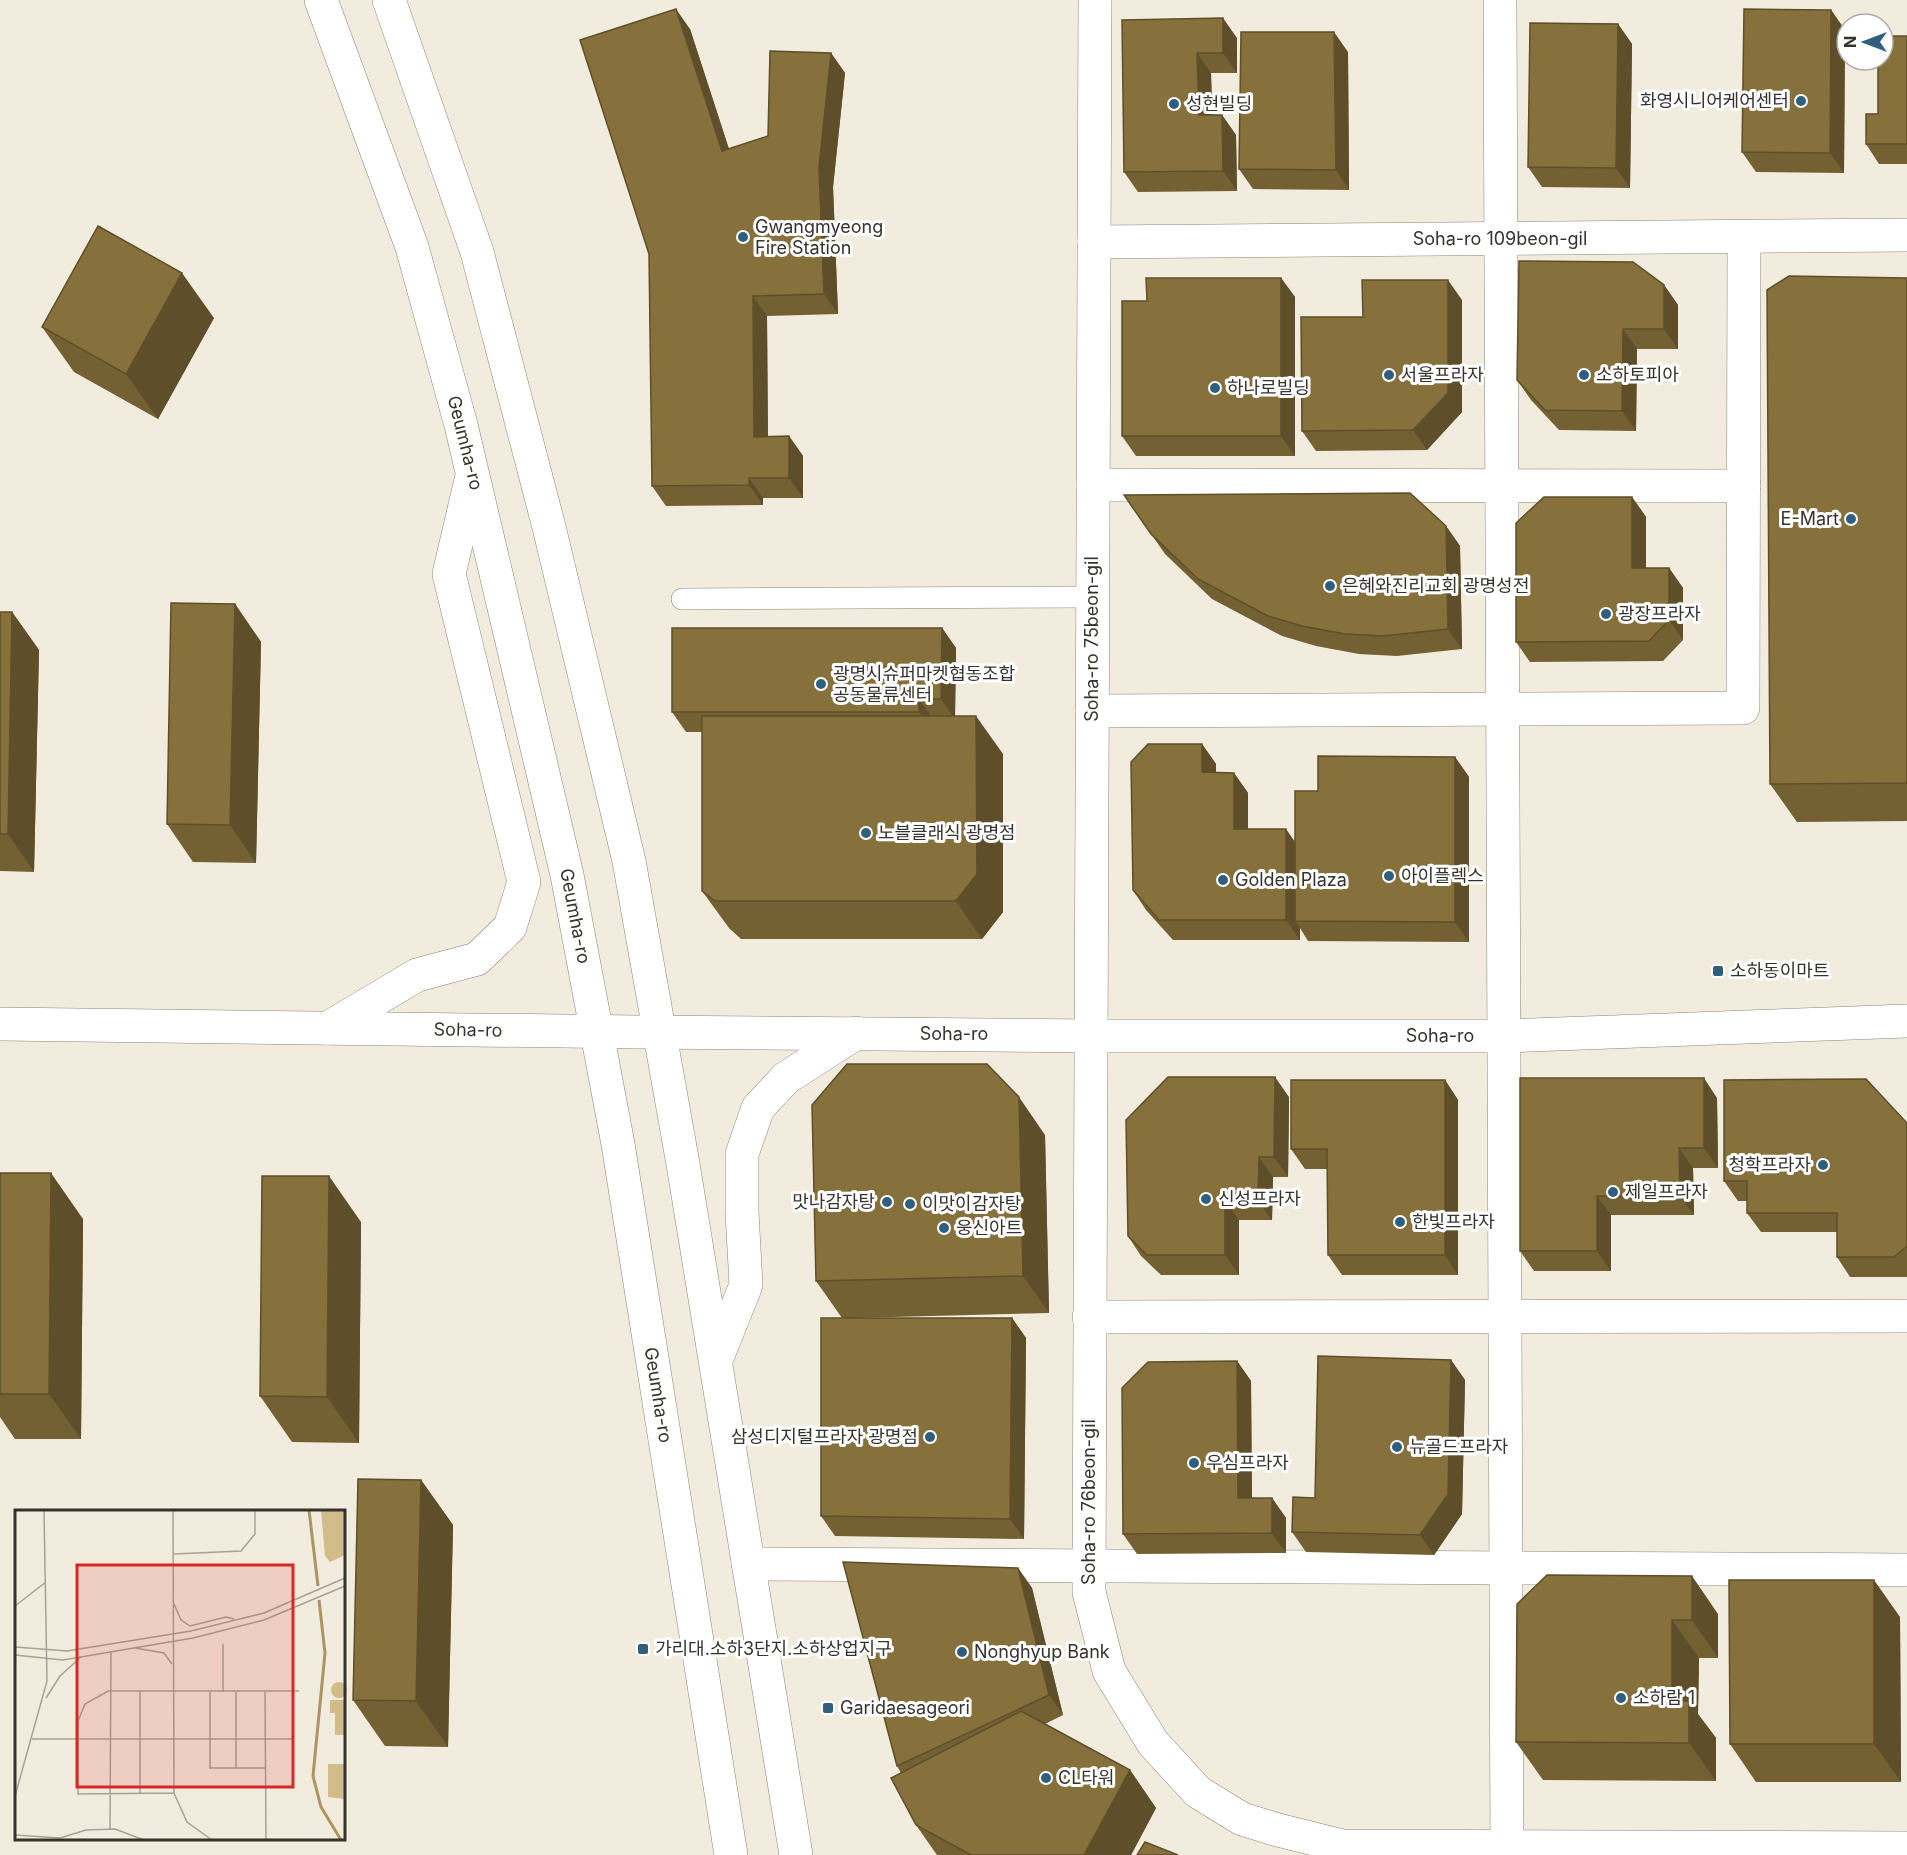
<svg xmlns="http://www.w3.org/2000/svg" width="1907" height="1855" font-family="Inter,'Noto Sans KR',sans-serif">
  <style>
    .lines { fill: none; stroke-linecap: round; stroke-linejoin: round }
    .lane-casing { stroke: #898477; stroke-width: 22 }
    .street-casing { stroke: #898477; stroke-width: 34 }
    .secondary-casing { stroke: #898477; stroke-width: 34 }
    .lane { stroke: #fff; stroke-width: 21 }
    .street { stroke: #fff; stroke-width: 33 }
    .secondary { stroke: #fff; stroke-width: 33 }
    .wall { fill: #736134 }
    .shaded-wall { fill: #5e4f2a }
    .building { fill: #86713c; stroke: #5e4f2a; stroke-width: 1.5 }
    .poi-dot { fill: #2e5f7d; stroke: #fff; stroke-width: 2 }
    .labels { text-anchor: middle; stroke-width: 6; stroke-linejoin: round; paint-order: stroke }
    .poi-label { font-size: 18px; fill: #35332d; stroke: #fff; text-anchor: start }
    .street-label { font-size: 18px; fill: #35332d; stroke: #fff }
    .inset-river { fill: none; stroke: #ac9560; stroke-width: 3 }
    .inset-road { fill: none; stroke: #a6a297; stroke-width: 1.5 }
    .view { fill: #d62828; fill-opacity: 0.15; stroke: #d62828; stroke-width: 3 }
    .inset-edge { fill: none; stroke: #35332d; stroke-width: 3 }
  </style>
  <rect width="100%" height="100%" fill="#f2ecde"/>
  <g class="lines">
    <defs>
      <polyline id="lane" points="682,599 1092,597"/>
      <g id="street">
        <polyline points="1095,0 1089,1592 1109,1671 1153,1743 1198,1792 1242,1819 1278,1830 1342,1846 1907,1848"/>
        <polyline points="1500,5 1507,1855"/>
        <polyline points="1094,242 1907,235"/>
        <polyline points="1093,485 1744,486"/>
        <polyline points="1092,711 1743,708 1744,237"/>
        <polyline points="1089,1317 1907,1316"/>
        <polyline points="748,1564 1907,1570"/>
      </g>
      <g id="secondary">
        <polyline points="321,0 412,247 461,425 567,875 618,1144 731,1855"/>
        <polyline points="389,0 477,252 549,527 629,861 683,1164 796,1855"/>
        <polyline points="0,1024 638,1032 1090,1036 1504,1036 1907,1021"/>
        <polyline points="328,1028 417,975 477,959 510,927 524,882 449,574 471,480"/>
        <polyline points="716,1360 746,1285 742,1212 742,1154 758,1108 786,1078 856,1033"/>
      </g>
    </defs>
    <!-- lane casing -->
    <use href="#lane" class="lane-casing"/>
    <!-- street casing -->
    <use href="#street" class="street-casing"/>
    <!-- secondary casing -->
    <use href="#secondary" class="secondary-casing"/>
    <!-- lane -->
    <use href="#lane" class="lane"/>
    <!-- street -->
    <use href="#street" class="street"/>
    <!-- secondary -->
    <use href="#secondary" class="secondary"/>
  </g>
  <!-- wall -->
  <g class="wall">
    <polygon points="1831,10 1845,30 1844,173 1756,172 1742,152"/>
    <polygon points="1122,20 1237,38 1237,73 1211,73 1212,115 1222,115 1236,135 1237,191 1138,192 1124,172"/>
    <polygon points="1618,24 1632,44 1630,188 1542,187 1528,167"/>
    <polygon points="690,29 729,149 768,136 831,53 845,73 833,187 838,314 767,316 768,437 789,436 803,456 803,498 763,498 763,505 666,506 652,486"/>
    <polygon points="1907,36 1907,164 1879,164 1866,144 1878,114"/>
    <polygon points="1348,52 1349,190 1253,189 1239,169"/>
    <polygon points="1281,278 1295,297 1295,456 1136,456 1122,436 1147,301"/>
    <polygon points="1907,278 1907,821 1797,822 1770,784"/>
    <polygon points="1664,285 1678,305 1678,349 1637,349 1636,431 1559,430 1531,400 1517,380"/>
    <polygon points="1462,300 1462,412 1427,450 1316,451 1302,431 1363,317"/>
    <polygon points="214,318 158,419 74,372 42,327"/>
    <polygon points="1124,495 1446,526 1460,546 1462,649 1397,656 1359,654 1316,646 1282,636 1212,599 1165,554"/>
    <polygon points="1632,497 1646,517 1646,568 1669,568 1683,588 1683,640 1663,661 1530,662 1516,642"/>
    <polygon points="235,604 261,642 256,863 193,862 167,824"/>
    <polygon points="0,612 12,612 39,650 34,872 0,871"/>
    <polygon points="942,628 956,648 955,716 1003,754 1003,912 982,939 741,939 729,928 702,891 702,732 686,732 672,712"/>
    <polygon points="1202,744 1216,764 1216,773 1234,773 1248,793 1248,829 1295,842 1318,791 1455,757 1469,777 1469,942 1308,941 1300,928 1300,940 1173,940 1146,910 1133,890"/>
    <polygon points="1445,1080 1458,1100 1458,1275 1342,1275 1328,1255 1327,1169 1305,1169 1291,1149"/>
    <polygon points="1289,1097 1288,1177 1273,1177 1272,1220 1239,1220 1239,1275 1161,1275 1141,1256 1128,1236"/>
    <polygon points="1717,1098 1718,1168 1693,1168 1694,1215 1611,1215 1611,1271 1534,1271 1520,1251"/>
    <polygon points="1907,1123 1907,1277 1850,1277 1837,1257 1837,1232 1761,1232 1747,1213 1747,1201 1738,1201 1724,1181"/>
    <polygon points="1045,1135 1049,1313 854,1318 1012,1318 1026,1338 1024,1539 835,1536 821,1516 842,1318 816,1281"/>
    <polygon points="0,1173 83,1219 81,1439 15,1439 0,1417"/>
    <polygon points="361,1222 359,1443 292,1442 260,1396"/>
    <polygon points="1451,1360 1465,1380 1462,1514 1434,1555 1306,1552 1292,1532 1315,1498"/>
    <polygon points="1237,1361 1251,1381 1252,1498 1272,1498 1286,1518 1286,1553 1137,1554 1123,1534"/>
    <polygon points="421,1480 453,1525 448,1747 385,1746 353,1700"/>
    <polygon points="1018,1568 1032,1588 1063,1715 1045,1724 1130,1770 1156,1808 1131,1855 937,1855 916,1825 901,1773 897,1766"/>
    <polygon points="1517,1604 1718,1614 1718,1658 1699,1658 1698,1714 1716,1738 1716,1781 1543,1780 1516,1742"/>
    <polygon points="1900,1617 1901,1782 1756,1782 1730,1744"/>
  </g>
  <!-- shaded-wall -->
  <g class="shaded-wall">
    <polygon points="676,9 690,29 736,171 722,151"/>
    <polygon points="1831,10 1845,30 1844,173 1830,153"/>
    <polygon points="1223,18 1237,38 1237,73 1223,53"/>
    <polygon points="1618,24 1632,44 1630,188 1616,168"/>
    <polygon points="1334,32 1348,52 1349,190 1336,170"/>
    <polygon points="831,53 845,73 833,187 838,314 824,294 819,167"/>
    <polygon points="1197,53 1211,73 1213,135 1199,115"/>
    <polygon points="1222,115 1236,135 1237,191 1223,171"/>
    <polygon points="182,273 214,318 158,419 126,374"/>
    <polygon points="1281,278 1295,297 1295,456 1281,436"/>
    <polygon points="1448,280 1462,300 1462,412 1427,450 1413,430"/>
    <polygon points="1664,285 1678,305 1678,349 1664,329"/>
    <polygon points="753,296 767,316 768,457 754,437"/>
    <polygon points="1623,329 1637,349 1636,431 1622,411"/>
    <polygon points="789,436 803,456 803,498 789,478"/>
    <polygon points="749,478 763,498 763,505 749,485"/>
    <polygon points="1632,497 1646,517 1646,588 1632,568"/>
    <polygon points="1446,526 1460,546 1462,649 1448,629"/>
    <polygon points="1669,568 1683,588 1683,640 1669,620"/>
    <polygon points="235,604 261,642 256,863 230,825"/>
    <polygon points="12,612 39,650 34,872 8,834"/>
    <polygon points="942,628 956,648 955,719 941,699"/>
    <polygon points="919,699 933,719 933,732 919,712"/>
    <polygon points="976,716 1003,754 1003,912 982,939 956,901"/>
    <polygon points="1202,744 1216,764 1216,792 1202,772"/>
    <polygon points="1455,757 1469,777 1469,942 1455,922"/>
    <polygon points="1234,773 1248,793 1248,849 1234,829"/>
    <polygon points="1286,829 1300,849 1295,921 1300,928 1300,940 1286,920"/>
    <polygon points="1275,1077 1289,1097 1288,1177 1274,1157"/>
    <polygon points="1704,1078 1717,1098 1718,1168 1704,1148"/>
    <polygon points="1445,1080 1458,1100 1458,1275 1445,1255"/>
    <polygon points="1019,1097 1045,1135 1049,1313 1023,1276"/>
    <polygon points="1679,1148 1693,1168 1694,1215 1680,1196"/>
    <polygon points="1259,1157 1273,1177 1272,1220 1258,1201"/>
    <polygon points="51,1173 83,1219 81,1439 49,1394"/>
    <polygon points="329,1176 361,1222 359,1443 327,1397"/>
    <polygon points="1597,1196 1611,1215 1611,1271 1597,1251"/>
    <polygon points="1225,1200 1239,1220 1239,1275 1225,1255"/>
    <polygon points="1012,1318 1026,1338 1024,1539 1010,1519"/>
    <polygon points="1451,1360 1465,1380 1462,1514 1434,1555 1420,1535"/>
    <polygon points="1237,1361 1251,1381 1252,1518 1238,1498"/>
    <polygon points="421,1480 453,1525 448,1747 416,1701"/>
    <polygon points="1272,1498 1286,1518 1286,1553 1272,1533"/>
    <polygon points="1018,1568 1032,1588 1063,1715 1049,1695"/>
    <polygon points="1692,1576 1718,1614 1718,1658 1692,1620"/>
    <polygon points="1874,1580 1900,1617 1901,1782 1874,1744"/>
    <polygon points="1672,1620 1699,1658 1698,1714 1716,1738 1716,1781 1689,1743 1672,1701"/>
    <polygon points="1130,1770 1156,1808 1131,1855 1084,1855"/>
  </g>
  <!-- building -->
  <g class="building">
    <polygon points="676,9 722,151 768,136 770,51 831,53 819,167 824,294 753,296 754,437 789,436 789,478 749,478 749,485 652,486 649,254 580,40"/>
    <polygon points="1744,9 1831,10 1830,153 1742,152"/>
    <polygon points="1223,18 1223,53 1197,53 1199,115 1222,115 1223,171 1124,172 1122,20"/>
    <polygon points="1530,23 1618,24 1616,168 1528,167"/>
    <polygon points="1241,32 1334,32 1336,170 1239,169"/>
    <polygon points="1883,36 1907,36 1907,144 1866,144 1866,114 1878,114 1878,60 1883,60"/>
    <polygon points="98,226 182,273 126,374 42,327"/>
    <polygon points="1519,261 1633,262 1664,285 1664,329 1623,329 1622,411 1545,410 1517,380"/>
    <polygon points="1789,276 1907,278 1907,783 1770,784 1767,290"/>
    <polygon points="1146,278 1281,278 1281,436 1122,436 1122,301 1147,301"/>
    <polygon points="1362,280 1448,280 1448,393 1413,430 1302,431 1301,317 1363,317"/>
    <polygon points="1410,493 1446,526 1448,629 1383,636 1345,634 1302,626 1268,616 1198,579 1151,534 1124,495"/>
    <polygon points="1544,497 1632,497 1632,568 1669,568 1669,620 1649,641 1516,642 1516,523"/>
    <polygon points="171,603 235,604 230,825 167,824"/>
    <polygon points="0,612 12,612 8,834 0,834"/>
    <polygon points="672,628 942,628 941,699 919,699 919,712 672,712"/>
    <polygon points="702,716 976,716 977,874 956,901 715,901 702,891"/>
    <polygon points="1148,744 1202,744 1202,772 1234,773 1234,829 1286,829 1286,920 1159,920 1133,890 1131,762"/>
    <polygon points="1318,756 1455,757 1455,922 1295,921 1295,791 1318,791"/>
    <polygon points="847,1064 987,1064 1019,1097 1023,1276 816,1281 812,1105"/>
    <polygon points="1168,1077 1275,1077 1274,1157 1259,1157 1258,1201 1225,1200 1225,1255 1147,1255 1128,1236 1126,1120"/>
    <polygon points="1520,1078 1704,1078 1704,1148 1679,1148 1680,1196 1597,1196 1597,1251 1520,1251"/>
    <polygon points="1866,1079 1907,1123 1907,1246 1894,1257 1837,1257 1837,1213 1747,1213 1747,1181 1724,1181 1724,1080"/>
    <polygon points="1291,1080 1445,1080 1445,1255 1328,1255 1327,1149 1291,1149"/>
    <polygon points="0,1173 51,1173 49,1394 0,1394"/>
    <polygon points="262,1176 329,1176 327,1397 260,1396"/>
    <polygon points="821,1318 1012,1318 1010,1519 821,1516"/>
    <polygon points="1318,1356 1451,1360 1448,1494 1420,1535 1292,1532 1293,1497 1315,1498"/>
    <polygon points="1237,1361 1238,1498 1272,1498 1272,1533 1123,1534 1122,1388 1148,1362"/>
    <polygon points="358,1479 421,1480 416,1701 353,1700"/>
    <polygon points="843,1562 1018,1568 1049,1695 897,1766"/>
    <polygon points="1547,1575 1692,1576 1692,1620 1672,1620 1672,1701 1689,1701 1689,1743 1516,1742 1517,1604"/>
    <polygon points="1729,1580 1874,1580 1874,1744 1730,1744"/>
    <polygon points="1021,1711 1130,1770 1084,1855 971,1855 916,1825 891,1778"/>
    <polygon points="1145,1842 1178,1855 1137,1855"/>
  </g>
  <!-- markers -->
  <g class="poi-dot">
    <circle cx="1801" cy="101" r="6"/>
    <circle cx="1174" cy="104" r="6"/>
    <circle cx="743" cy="237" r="6"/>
    <circle cx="1389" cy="375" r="6"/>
    <circle cx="1584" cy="375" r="6"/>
    <circle cx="1215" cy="388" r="6"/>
    <circle cx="1851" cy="519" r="6"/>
    <circle cx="1330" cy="586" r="6"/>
    <circle cx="1606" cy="614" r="6"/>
    <circle cx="821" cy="684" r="6"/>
    <circle cx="866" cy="833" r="6"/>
    <circle cx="1389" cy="876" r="6"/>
    <circle cx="1223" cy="880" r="6"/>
    <rect x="1712" y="965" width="12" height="12" rx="3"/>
    <circle cx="1823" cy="1165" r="6"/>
    <circle cx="1613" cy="1192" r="6"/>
    <circle cx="1206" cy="1199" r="6"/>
    <circle cx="887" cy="1202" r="6"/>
    <circle cx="910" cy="1204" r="6"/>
    <circle cx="1400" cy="1222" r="6"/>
    <circle cx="944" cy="1228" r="6"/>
    <circle cx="930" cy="1437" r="6"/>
    <circle cx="1397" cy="1447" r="6"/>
    <circle cx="1194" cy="1463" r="6"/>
    <rect x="637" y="1643" width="12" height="12" rx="3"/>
    <circle cx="962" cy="1652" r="6"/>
    <circle cx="1621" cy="1698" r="6"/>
    <rect x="822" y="1702" width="12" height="12" rx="3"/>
    <circle cx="1046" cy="1778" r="6"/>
  </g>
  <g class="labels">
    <!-- poi labels -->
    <g class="poi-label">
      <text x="1789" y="107" text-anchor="end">화영시니어케어센터</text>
      <text x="1186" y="110">성현빌딩</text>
      <text x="755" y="233">Gwangmyeong<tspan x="755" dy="21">Fire Station</tspan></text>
      <text x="1401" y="381">서울프라자</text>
      <text x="1596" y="381">소하토피아</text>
      <text x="1227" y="394">하나로빌딩</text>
      <text x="1839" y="525" text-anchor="end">E-Mart</text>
      <text x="1342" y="592">은혜와진리교회 광명성전</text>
      <text x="1618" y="620">광장프라자</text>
      <text x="833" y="680">광명시슈퍼마켓협동조합<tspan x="833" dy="21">공동물류센터</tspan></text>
      <text x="878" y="839">노블클래식 광명점</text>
      <text x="1401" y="882">아이플렉스</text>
      <text x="1235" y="886">Golden Plaza</text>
      <text x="1730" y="977">소하동이마트</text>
      <text x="1811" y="1171" text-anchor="end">청학프라자</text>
      <text x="1625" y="1198">제일프라자</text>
      <text x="1218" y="1205">신성프라자</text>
      <text x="875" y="1208" text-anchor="end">맛나감자탕</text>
      <text x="922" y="1210">이맛이감자탕</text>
      <text x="1412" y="1228">한빛프라자</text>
      <text x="956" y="1234">웅신아트</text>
      <text x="918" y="1443" text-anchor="end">삼성디지털프라자 광명점</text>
      <text x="1409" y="1453">뉴골드프라자</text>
      <text x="1206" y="1469">우심프라자</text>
      <text x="655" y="1655">가리대.소하3단지.소하상업지구</text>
      <text x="974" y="1658">Nonghyup Bank</text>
      <text x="1633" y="1704">소하람 1</text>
      <text x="840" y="1714">Garidaesageori</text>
      <text x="1058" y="1784">CL타워</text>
    </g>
    <!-- street labels -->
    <g class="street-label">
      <text x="1500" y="245">Soha-ro 109beon-gil</text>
      <text transform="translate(465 443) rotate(76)" y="6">Geumha-ro</text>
      <text transform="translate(1092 639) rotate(-90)" y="6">Soha-ro 75beon-gil</text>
      <text transform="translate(575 916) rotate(79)" y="6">Geumha-ro</text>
      <text transform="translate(468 1030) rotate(1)" y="6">Soha-ro</text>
      <text x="954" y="1040">Soha-ro</text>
      <text x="1440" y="1042">Soha-ro</text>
      <text transform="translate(658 1395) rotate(81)" y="6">Geumha-ro</text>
      <text transform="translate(1089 1502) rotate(-90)" y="6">Soha-ro 76beon-gil</text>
    </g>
  </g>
  <!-- overview -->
  <g transform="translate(15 1510)">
    <rect width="330" height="330" fill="#f2ecde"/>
    <path d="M 330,0 L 330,45 L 315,52 L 310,46 L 306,0 ZM316 180a8 8 0 1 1 16 0a8 8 0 1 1-16 0ZM 315,190 L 330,190 L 330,225 L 320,225 L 320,203 L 315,203 ZM 313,254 L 330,254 L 330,289 L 313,287 Z" fill="#d2bc89"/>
    <path class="inset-river" d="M 294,0 L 303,76M 304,90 L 310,143 L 298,266 L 306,297 L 326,330"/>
    <path class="inset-road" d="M 158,0 L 159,283 L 172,312 L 197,330M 159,44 L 226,41 L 240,24 L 240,0M 159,94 L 166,110 L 175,116 L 211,107 L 219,109M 0,96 L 31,72M 208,134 L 208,182M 0,137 L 52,141 L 176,121 L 249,103 L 330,68M 120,138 L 149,143 L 157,154M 0,145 L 48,150 L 178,128 L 249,110 L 330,76M 125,181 L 125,284M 195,182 L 195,258 L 250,258M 250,182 L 251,330M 31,188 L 45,166 L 66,147M 17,229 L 277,229M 221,258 L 221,182M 159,283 L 63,284 L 63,211 L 70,194 L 93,181 L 284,181M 0,286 L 32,171 L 29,0M 95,319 L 96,142M 0,325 L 45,328 L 71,320 L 100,319 L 129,330"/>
    <path class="view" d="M 62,55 L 278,55 L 278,277 L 62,277 Z"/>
    <rect width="330" height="330" class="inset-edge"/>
  </g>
  <!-- north arrow -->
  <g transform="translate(1865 42) rotate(270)"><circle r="28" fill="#ffffff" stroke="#aeadab" stroke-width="1.5"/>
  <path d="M0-4.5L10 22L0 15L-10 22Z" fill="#2e5f7d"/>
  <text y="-9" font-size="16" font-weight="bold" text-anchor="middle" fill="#35332d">N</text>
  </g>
</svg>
